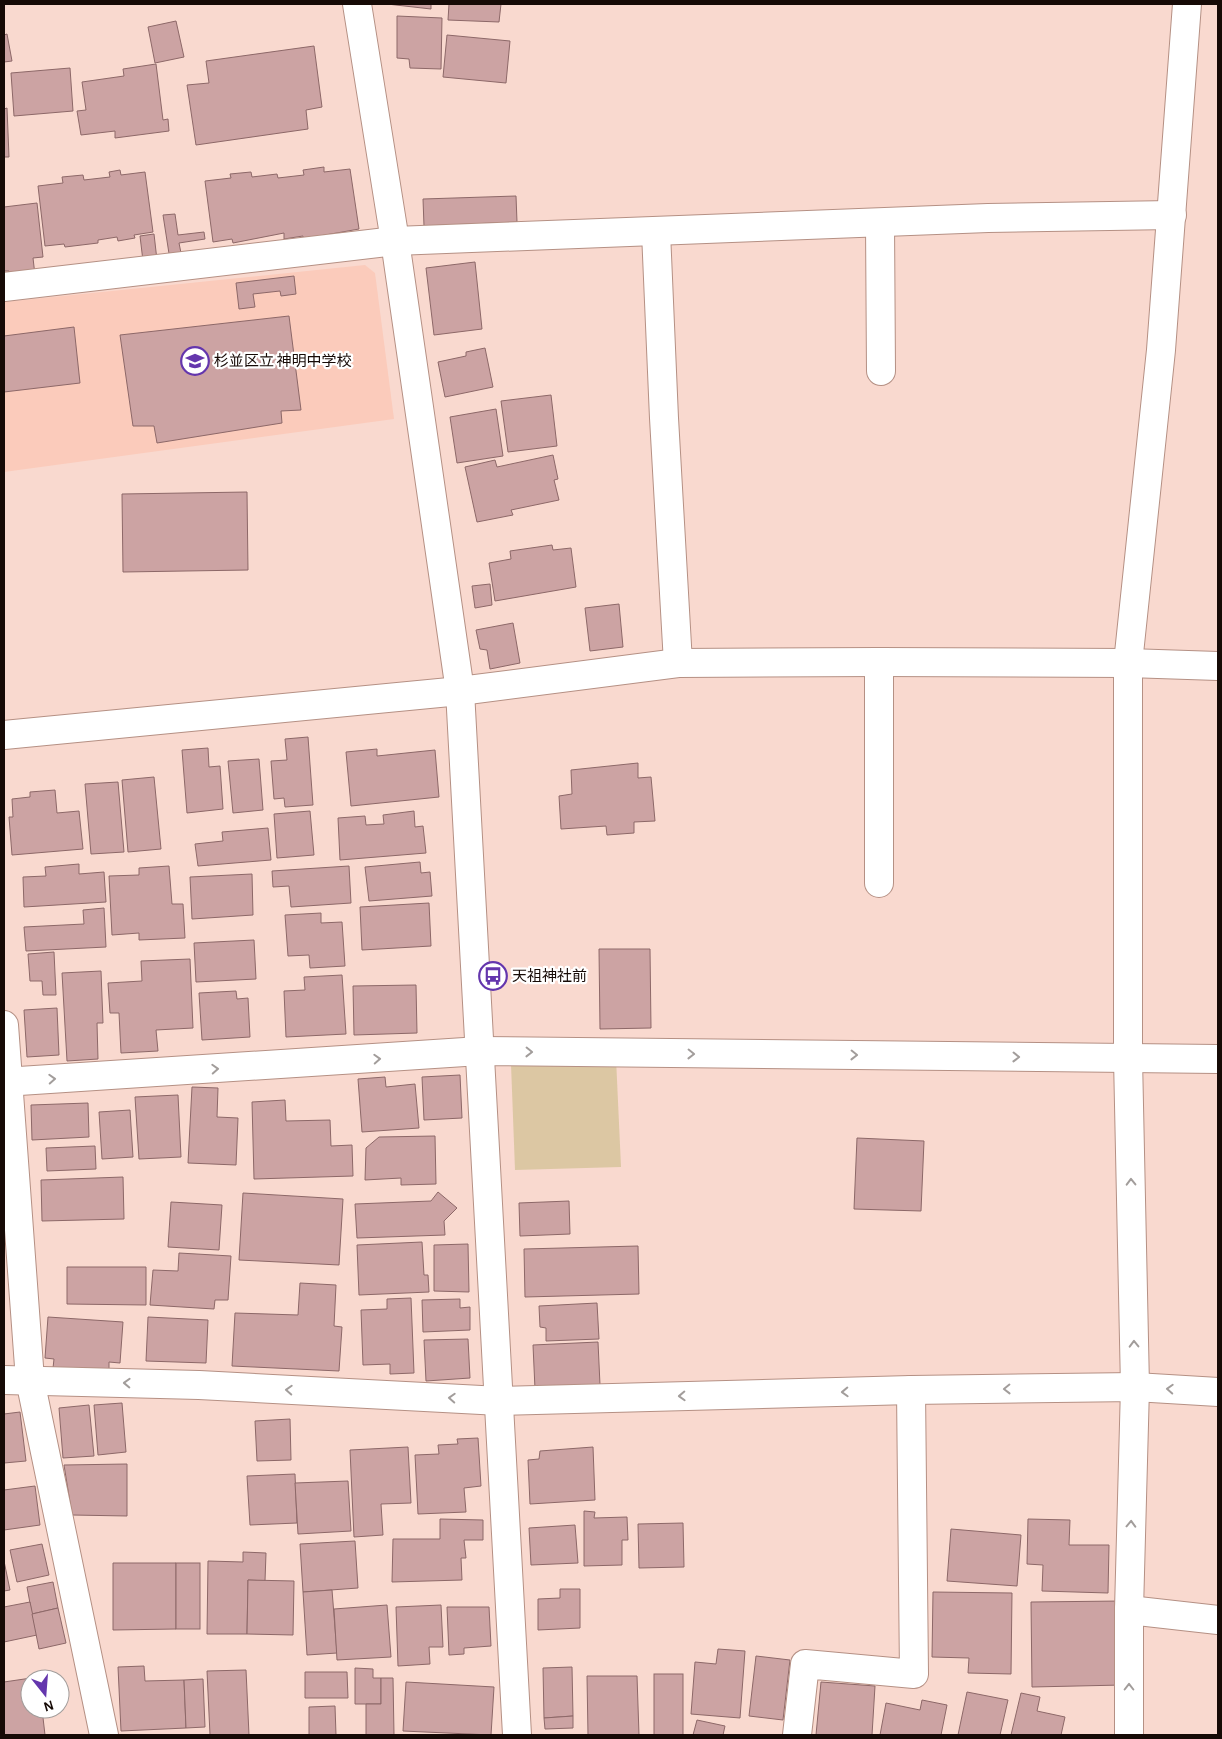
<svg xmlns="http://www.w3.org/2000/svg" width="1222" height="1739" font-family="'Alegreya Sans','Noto Sans JP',sans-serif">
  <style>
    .built { fill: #fbcbbb }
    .green { fill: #dcc7a3 }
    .building { fill: #cca3a3; stroke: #8d6868 }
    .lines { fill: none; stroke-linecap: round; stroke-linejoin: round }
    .minor-casing { stroke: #b59084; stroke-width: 30 }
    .minor { stroke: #fff; stroke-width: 28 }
    .oneway { stroke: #a29d9b }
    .labels { text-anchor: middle; stroke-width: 4.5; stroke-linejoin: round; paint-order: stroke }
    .poi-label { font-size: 15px; fill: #160a06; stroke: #fff; text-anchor: start }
  </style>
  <rect width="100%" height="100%" fill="#f9d9cf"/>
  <!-- built -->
  <polygon class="built" points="365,265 375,273 394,419 4,472 4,302"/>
  <!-- green -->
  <polygon class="green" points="616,1058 621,1167 515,1170 511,1064"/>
  <!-- building -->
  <g class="building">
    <polygon points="387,4 431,4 431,9"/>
    <polygon points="449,4 501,4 499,22 448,20"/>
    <polygon points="397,16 442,18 441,69 410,68 409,59 397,58"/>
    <polygon points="176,21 184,57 155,63 148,27"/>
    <polygon points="7,34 12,61 4,62 4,35"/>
    <polygon points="447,35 510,41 506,83 443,77"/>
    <polygon points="314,46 322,107 306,110 308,129 196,145 187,85 209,83 206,61"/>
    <polygon points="156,64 163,120 168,119 169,131 115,138 115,131 81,135 77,111 86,110 82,82 124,76 123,69"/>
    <polygon points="70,68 73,111 14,116 11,73"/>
    <polygon points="7,108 9,157 4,157 4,109"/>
    <polygon points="324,167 324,172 350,169 359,229 303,239 303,236 284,239 284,233 233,243 232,239 213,242 205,181 231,178 230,174 251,172 252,177 277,174 278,178 304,175 303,170"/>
    <polygon points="120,170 121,175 145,172 153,232 134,235 135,238 118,241 117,237 98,240 98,243 65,247 64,244 45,246 38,186 63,183 62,177 83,175 84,180 110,177 109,172"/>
    <polygon points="516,196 517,222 424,226 423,199"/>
    <polygon points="37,203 43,257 33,258 35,275 10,278 9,271 4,271 4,207"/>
    <polygon points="175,214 178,235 204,232 205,239 179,243 182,258 170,260 163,215"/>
    <polygon points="154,234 157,260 143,261 140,236"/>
    <polygon points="475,262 482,329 434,335 426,268"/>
    <polygon points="294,276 296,294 281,296 280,291 253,294 255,307 239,309 236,283"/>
    <polygon points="289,316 301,410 281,411 282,423 157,443 154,426 133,426 120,335"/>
    <polygon points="74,327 80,383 4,392 4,336"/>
    <polygon points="485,348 493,387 445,397 438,362 466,356 466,352"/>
    <polygon points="551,395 557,446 508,452 501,401"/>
    <polygon points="496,409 503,456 457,463 450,417"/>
    <polygon points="553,455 558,479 554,480 559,500 511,510 513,515 477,522 465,467 495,460 497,467"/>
    <polygon points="247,492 248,570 123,572 122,494"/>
    <polygon points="552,545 553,550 571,548 576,587 495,601 489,563 511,559 510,551"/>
    <polygon points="490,584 492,605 475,608 472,586"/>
    <polygon points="619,604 623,647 590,651 585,608"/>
    <polygon points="513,623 520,663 490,669 487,650 480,649 476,630"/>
    <polygon points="308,737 313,805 285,807 284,798 274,799 271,761 287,760 285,739"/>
    <polygon points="208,748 209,767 220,766 223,809 187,813 182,750"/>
    <polygon points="377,749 377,756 435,750 439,797 351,806 346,752"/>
    <polygon points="259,759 263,810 233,813 228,761"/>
    <polygon points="638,763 638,778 651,777 655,821 634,822 634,833 607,835 606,826 561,829 559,796 572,794 571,770"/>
    <polygon points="154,777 161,849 128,852 122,780"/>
    <polygon points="118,782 124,852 91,854 85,784"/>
    <polygon points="55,790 57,813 79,811 83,849 12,855 9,817 13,817 12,799 30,797 30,792"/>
    <polygon points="310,811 314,855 277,858 274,814"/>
    <polygon points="414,811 415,827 423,826 426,853 340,860 338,818 365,816 366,825 384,824 383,815"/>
    <polygon points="268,828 271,860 198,866 195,844 223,841 222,832"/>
    <polygon points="420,862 421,873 430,872 432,896 369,901 365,867"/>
    <polygon points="79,864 79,874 104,872 106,902 24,907 23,877 46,876 45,867"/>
    <polygon points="169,866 172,904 183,904 185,938 139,940 139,933 112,935 109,876 139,875 139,868"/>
    <polygon points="349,866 351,903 291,907 289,886 273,887 272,871"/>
    <polygon points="252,874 253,915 192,919 190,877"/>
    <polygon points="429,903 431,946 362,950 360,907"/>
    <polygon points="104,908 106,947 26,951 24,927 84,924 83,910"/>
    <polygon points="321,913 321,923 342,922 345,966 310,968 309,955 288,956 285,915"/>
    <polygon points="254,940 256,979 196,982 194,943"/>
    <polygon points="599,949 650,949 651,1028 600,1029"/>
    <polygon points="54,952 56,995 43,995 42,981 30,981 28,954"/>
    <polygon points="190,959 193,1028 156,1030 158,1051 121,1053 119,1013 110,1013 108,983 142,981 141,961"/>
    <polygon points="101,971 103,1023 97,1023 98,1059 67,1061 62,973"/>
    <polygon points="342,975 346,1034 286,1037 284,991 305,990 304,977"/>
    <polygon points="416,985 417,1033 354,1035 353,986"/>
    <polygon points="236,991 237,999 248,998 250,1037 202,1040 199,993"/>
    <polygon points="57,1008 59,1055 27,1057 24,1010"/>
    <polygon points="460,1075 462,1118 424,1120 422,1077"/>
    <polygon points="385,1077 386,1087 415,1084 419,1128 362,1132 358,1079"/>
    <polygon points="192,1087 218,1088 217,1117 238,1118 236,1165 188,1163"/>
    <polygon points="178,1095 181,1157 139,1159 135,1097"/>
    <polygon points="285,1100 286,1121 330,1120 331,1146 352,1145 353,1176 254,1179 252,1102"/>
    <polygon points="88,1103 89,1137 32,1140 31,1105"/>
    <polygon points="130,1110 133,1157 102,1159 99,1112"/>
    <polygon points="435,1136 436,1184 401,1185 401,1178 365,1180 366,1148 379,1137"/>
    <polygon points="857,1138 924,1141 921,1211 854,1209"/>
    <polygon points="95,1146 96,1169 47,1171 46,1148"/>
    <polygon points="123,1177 124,1219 42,1221 41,1180"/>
    <polygon points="438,1192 457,1208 444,1221 445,1235 357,1238 355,1204 431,1201"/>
    <polygon points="243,1193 343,1199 339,1265 239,1260"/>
    <polygon points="569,1201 570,1234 520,1236 519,1203"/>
    <polygon points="171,1202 222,1205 219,1250 168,1247"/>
    <polygon points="422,1242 424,1275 428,1275 429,1292 359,1295 357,1245"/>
    <polygon points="468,1244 469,1292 434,1291 434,1245"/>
    <polygon points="638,1246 639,1294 525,1297 524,1249"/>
    <polygon points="179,1253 231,1256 228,1300 215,1300 214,1309 150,1305 153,1270 178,1271"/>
    <polygon points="67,1267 146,1267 146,1305 67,1304"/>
    <polygon points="300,1283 336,1285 334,1326 342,1327 339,1371 232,1366 235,1313 298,1315"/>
    <polygon points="411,1298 414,1373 390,1374 390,1364 363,1365 361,1310 387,1309 387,1299"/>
    <polygon points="460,1299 460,1308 470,1307 470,1330 423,1332 422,1300"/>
    <polygon points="597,1303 599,1339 546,1341 546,1328 540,1327 539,1306"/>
    <polygon points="48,1317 123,1322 120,1363 109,1362 109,1372 53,1368 54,1359 45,1358"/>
    <polygon points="148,1317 208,1320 206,1363 146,1361"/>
    <polygon points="468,1339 470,1378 426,1381 424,1340"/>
    <polygon points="598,1342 600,1385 535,1389 533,1345"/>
    <polygon points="122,1403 126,1452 98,1455 94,1405"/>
    <polygon points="89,1405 94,1456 63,1458 59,1408"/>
    <polygon points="20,1412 26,1461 4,1463 4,1414"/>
    <polygon points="290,1419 291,1460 257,1461 255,1421"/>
    <polygon points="478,1438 481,1486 464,1488 466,1512 418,1514 415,1455 439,1454 438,1445 458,1444 457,1439"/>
    <polygon points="408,1447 411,1503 381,1504 383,1535 354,1537 350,1450"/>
    <polygon points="593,1447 595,1500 530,1504 528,1460 539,1459 540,1451"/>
    <polygon points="127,1464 127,1516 72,1515 64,1465"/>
    <polygon points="295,1474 297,1523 250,1525 247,1476"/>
    <polygon points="348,1481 351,1531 298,1534 295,1483"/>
    <polygon points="35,1486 40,1525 4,1530 4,1490"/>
    <polygon points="584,1511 595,1512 594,1518 627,1517 628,1540 622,1540 622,1565 584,1566"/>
    <polygon points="440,1519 483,1520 483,1540 464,1540 466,1558 461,1558 462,1580 392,1582 393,1539 440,1539"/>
    <polygon points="1028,1519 1070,1520 1069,1545 1109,1545 1108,1593 1042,1591 1043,1565 1027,1564"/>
    <polygon points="683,1523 684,1567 639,1568 638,1524"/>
    <polygon points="575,1525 578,1563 531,1565 529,1528"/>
    <polygon points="951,1529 1021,1535 1017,1586 947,1581"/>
    <polygon points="355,1541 358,1588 303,1592 300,1544"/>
    <polygon points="42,1544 49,1575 17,1582 10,1550"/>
    <polygon points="243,1552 266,1553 265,1581 248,1580 247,1634 207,1634 208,1561 243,1562"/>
    <polygon points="4,1561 10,1590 4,1591"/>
    <polygon points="113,1563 176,1563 176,1629 113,1630"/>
    <rect x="176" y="1563" width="24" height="66"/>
    <polygon points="248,1580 294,1581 293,1635 247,1634"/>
    <polygon points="53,1582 58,1608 32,1614 27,1587"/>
    <polygon points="560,1589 580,1589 580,1628 538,1630 538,1599 560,1598"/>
    <polygon points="332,1590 337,1653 307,1655 303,1592"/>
    <polygon points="933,1592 1012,1593 1011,1674 968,1673 969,1658 932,1657"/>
    <polygon points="1121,1601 1122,1685 1032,1687 1031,1602"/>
    <polygon points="30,1602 37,1635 4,1642 4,1607"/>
    <polygon points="387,1605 391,1657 337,1660 334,1609"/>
    <polygon points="441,1605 443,1647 429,1647 430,1664 398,1666 396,1607"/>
    <polygon points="447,1607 489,1607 491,1646 464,1648 464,1654 449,1655"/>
    <polygon points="58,1608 66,1643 39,1649 32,1614"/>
    <polygon points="718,1649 745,1651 740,1718 691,1714 695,1662 716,1664"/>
    <polygon points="756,1656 790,1660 783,1720 749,1716"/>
    <polygon points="144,1666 145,1681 184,1680 186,1728 121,1731 118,1667"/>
    <polygon points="572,1667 573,1716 544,1718 543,1668"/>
    <polygon points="355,1668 373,1669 373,1678 381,1678 381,1704 355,1704"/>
    <polygon points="246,1670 249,1735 210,1735 207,1671"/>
    <polygon points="305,1672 347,1672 348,1698 305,1698"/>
    <rect x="654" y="1674" width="29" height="61"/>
    <polygon points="587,1676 637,1676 639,1735 588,1735"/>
    <polygon points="38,1677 38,1679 30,1679 30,1709 42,1709 45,1735 4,1735 4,1682"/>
    <polygon points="381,1678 393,1678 394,1735 366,1735 366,1704 381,1704"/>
    <polygon points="203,1679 205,1727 186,1728 184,1680"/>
    <polygon points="406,1682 494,1687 491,1735 403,1731"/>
    <polygon points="821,1682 875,1686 872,1735 816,1735"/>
    <polygon points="967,1692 1008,1700 1000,1735 958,1735"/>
    <polygon points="1021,1693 1040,1697 1037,1711 1065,1717 1061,1735 1011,1735"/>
    <polygon points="922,1700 947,1705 941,1735 880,1735 886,1703 920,1710"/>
    <polygon points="335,1706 336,1735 309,1735 309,1707"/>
    <polygon points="573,1716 573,1728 545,1729 544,1718"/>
    <polygon points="697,1720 725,1726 723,1735 693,1735"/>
  </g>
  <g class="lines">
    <defs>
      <g id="minor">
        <polyline points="357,4 395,241 460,691 517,1735"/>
        <polyline points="880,223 881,371"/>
        <polyline points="656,232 664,418 678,663"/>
        <polyline points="4,287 395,241 988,218 1172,215"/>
        <polyline points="879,662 879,883"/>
        <polyline points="4,735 460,691 678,663 879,662 1128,663 1218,666"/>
        <polyline points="4,1025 30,1380 104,1735"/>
        <polyline points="4,1082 480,1051 1218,1059"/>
        <polyline points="4,1380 199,1385 500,1401 911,1390 1135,1387 1218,1392"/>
        <polyline points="1129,1610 1218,1620"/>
        <polyline points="797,1735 805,1664 914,1674 911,1390"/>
        <polyline points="1129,1735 1129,1610 1135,1387 1128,1058 1128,663 1161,350 1187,4"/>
      </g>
    </defs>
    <!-- minor casing -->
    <use href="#minor" class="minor-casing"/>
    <!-- minor -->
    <use href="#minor" class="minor"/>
  </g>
  <!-- one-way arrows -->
  <defs><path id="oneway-chevron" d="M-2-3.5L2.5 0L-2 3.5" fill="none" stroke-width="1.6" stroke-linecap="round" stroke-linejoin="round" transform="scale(1.25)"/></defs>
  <g class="oneway">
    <use href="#oneway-chevron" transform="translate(529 1052) rotate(1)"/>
    <use href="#oneway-chevron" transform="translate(691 1054) rotate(1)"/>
    <use href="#oneway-chevron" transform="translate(854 1055) rotate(1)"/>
    <use href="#oneway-chevron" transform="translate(1016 1057) rotate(1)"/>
    <use href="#oneway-chevron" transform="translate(377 1059) rotate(-3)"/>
    <use href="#oneway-chevron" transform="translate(215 1069) rotate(-3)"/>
    <use href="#oneway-chevron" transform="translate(52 1079) rotate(-3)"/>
    <use href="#oneway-chevron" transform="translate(1131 1182) rotate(-91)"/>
    <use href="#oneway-chevron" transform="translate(1134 1344) rotate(-91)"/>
    <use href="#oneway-chevron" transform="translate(127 1383) rotate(-178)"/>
    <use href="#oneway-chevron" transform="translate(1007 1389) rotate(179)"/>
    <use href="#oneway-chevron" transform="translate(1170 1389) rotate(-177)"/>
    <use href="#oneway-chevron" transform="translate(289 1390) rotate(-177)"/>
    <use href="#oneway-chevron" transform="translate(845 1392) rotate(178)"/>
    <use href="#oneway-chevron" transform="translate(682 1396) rotate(178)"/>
    <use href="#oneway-chevron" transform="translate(452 1398) rotate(-177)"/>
    <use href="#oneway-chevron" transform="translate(1131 1524) rotate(-88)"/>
    <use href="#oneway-chevron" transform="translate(1129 1687) rotate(-90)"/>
  </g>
  <!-- icons -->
  <defs>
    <symbol id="school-ring" viewBox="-11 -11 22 22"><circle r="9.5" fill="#fff" stroke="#6436ad" stroke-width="1.5"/><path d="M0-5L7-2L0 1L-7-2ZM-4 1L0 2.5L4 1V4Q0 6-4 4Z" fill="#6436ad"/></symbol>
    <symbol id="bus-ring" viewBox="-11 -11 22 22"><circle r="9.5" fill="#fff" stroke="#6436ad" stroke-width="1.5"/><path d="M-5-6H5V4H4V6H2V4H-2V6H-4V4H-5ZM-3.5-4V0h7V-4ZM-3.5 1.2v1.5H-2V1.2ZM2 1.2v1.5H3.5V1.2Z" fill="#6436ad"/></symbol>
  </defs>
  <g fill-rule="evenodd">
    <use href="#school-ring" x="179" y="345" width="32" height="32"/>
    <use href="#bus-ring" x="477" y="960" width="32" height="32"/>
  </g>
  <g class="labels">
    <!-- poi labels -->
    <g class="poi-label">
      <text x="214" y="366">杉並区立 神明中学校</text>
      <text x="512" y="981">天祖神社前</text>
    </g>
  </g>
  <!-- border -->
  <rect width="1222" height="1739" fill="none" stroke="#160a06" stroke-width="10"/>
  <!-- north arrow -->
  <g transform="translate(45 1694) rotate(163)"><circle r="24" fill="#ffffff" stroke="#a29d9b"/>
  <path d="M0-4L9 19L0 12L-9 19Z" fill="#6436ad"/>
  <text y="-8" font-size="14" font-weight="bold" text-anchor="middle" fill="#160a06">N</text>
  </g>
</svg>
